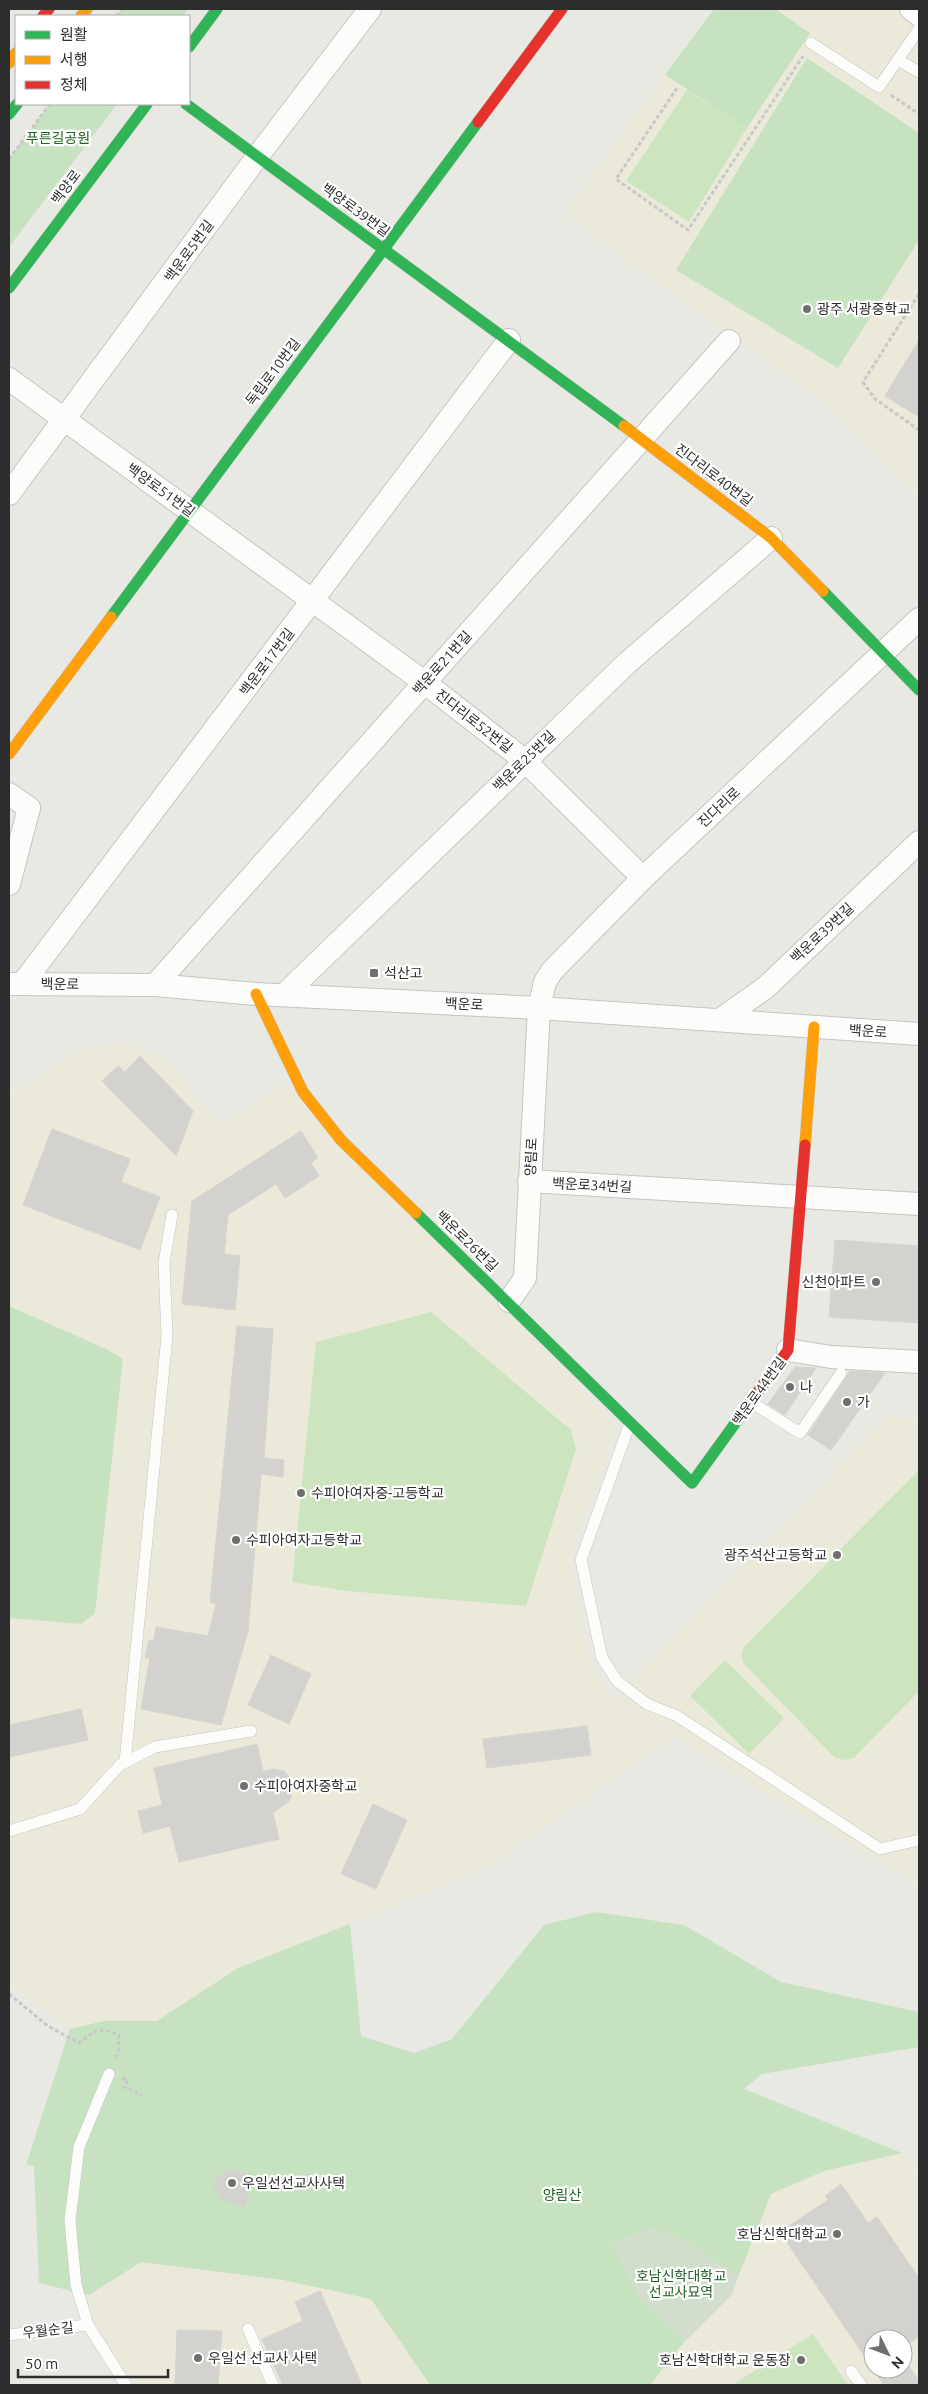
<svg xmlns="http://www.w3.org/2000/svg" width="928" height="2394" font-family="Ubuntu,'Noto Sans KR',sans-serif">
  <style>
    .education { fill: #ebeada; fill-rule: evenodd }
    .green { fill: #c6e2c1 }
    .cemetery { fill: #d2ddcd }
    .pitch { fill: #cde5bf }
    .building { fill: #d3d2ce; stroke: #d4d4d0 }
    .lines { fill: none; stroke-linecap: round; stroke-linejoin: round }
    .lane-casing { stroke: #c4c4c3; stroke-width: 12 }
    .street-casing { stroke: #c4c4c3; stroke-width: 24 }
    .fast-casing { stroke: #c4c4c3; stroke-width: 12 }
    .slow-casing { stroke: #c4c4c3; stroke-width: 12 }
    .jam-casing { stroke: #c4c4c3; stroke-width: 12 }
    .path { stroke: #c8c8c8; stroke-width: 3; stroke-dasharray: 4 2.5; stroke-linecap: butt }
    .lane { stroke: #fcfcfb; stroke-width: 11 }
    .street { stroke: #fcfcfb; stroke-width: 22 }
    .fast { stroke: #30b455; stroke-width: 11 }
    .slow { stroke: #ff9f0a; stroke-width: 11 }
    .jam { stroke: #e5322d; stroke-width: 11 }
    .poi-dot { fill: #6f6f6d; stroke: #fff; stroke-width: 2 }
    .labels { text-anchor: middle; stroke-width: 4.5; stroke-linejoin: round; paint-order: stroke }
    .park-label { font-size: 14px; fill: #236326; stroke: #fff }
    .street-label { font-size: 14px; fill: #2d2d2d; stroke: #fff }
    .poi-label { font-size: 14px; fill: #2d2d2d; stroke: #fff; text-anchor: start }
  </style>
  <rect width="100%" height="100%" fill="#e9e9e4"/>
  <!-- education -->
  <g class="education">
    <polygon points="714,9 898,9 919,24 919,498 816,396 574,222 567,209"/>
    <polygon points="120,1041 165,1058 219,1125 286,1084 617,1426 569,1559 590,1661 613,1701 889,1415 919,1421 919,1886 674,1737 490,1865 350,1924 238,1968 157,2021 104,2021 70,2029 9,1984 9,1097 81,1050"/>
    <path d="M 902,2153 L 919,2174 L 919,2385 L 650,2385 L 685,2341 L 731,2295 L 771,2194 L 824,2171 ZM 873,2339 L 903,2339 L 903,2369 L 873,2369 Z"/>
    <polygon points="141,2262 283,2280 371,2299 430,2385 134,2385 95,2322 89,2295"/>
  </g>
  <!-- green -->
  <g class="green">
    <polygon points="122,9 189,9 183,16 116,16"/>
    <polygon points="714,9 775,9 810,33 747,128 665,75"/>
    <polygon points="807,58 919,133 919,240 838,368 676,270"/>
    <polygon points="50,104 117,104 9,247 9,159"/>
    <polygon points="9,1306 106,1349 123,1359 95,1613 81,1624 9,1618"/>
    <polygon points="596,1912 684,1925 781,1982 919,2012 919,2047 762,2074 744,2089 902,2153 824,2171 771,2194 731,2295 685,2341 650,2385 430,2385 371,2299 283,2280 141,2262 89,2295 39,2283 34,2166 26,2165 70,2029 104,2021 157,2021 238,1968 350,1924 361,2036 414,2053 452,2039 544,1925"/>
  </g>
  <!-- cemetery -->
  <polygon class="cemetery" points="654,2228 685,2241 739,2275 731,2295 685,2341 638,2296 612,2242"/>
  <!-- pitch -->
  <g class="pitch">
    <polygon points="687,90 747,128 689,222 626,181"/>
    <polygon points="431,1312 571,1430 576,1449 526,1606 347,1591 292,1582 316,1342"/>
    <polygon points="919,1470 919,1691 854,1758 844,1760 835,1758 744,1664 741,1656 743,1648"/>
    <polygon points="725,1660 784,1718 749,1754 690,1696"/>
    <polygon points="813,2334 848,2385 732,2385"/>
  </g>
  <!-- building -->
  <g class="building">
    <polygon points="919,340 919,417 885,396"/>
    <polygon points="140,1056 193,1111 176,1156 102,1081 118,1066 125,1072"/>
    <polygon points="52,1129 130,1159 121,1182 160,1197 140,1250 23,1205"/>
    <polygon points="301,1131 318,1158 311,1163 319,1176 285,1198 276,1184 228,1215 224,1254 240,1256 235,1310 182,1304 192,1201"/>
    <polygon points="835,1240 919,1246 919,1323 829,1317"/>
    <polygon points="237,1326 273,1329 264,1458 284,1460 283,1477 261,1474 248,1631 221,1725 141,1709 150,1658 145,1658 149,1640 154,1640 156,1627 208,1636 216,1604 210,1602"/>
    <polygon points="795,1367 816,1368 785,1415 768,1404"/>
    <polygon points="850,1371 885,1373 831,1450 808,1435"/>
    <polygon points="271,1655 311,1674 289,1724 248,1705"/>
    <polygon points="81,1709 88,1740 9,1757 9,1725"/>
    <polygon points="587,1726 591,1755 487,1768 483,1739"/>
    <polygon points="257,1744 263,1771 274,1769 284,1771 291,1779 293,1789 290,1800 273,1813 279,1839 179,1862 170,1826 143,1833 138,1811 162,1805 154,1768"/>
    <polygon points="373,1804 407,1820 376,1889 341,1874"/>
    <polygon points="227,2169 252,2175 245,2207 217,2197 218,2191 213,2189 217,2175 223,2176"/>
    <polygon points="841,2184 868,2223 877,2217 919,2278 919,2337 903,2348 903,2339 873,2339 873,2369 903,2369 903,2357 919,2381 919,2385 884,2385 780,2232 828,2200 825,2196"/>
    <polygon points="320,2291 362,2385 283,2385 262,2339 303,2321 295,2302"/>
    <polygon points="177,2330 222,2331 218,2385 175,2385"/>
  </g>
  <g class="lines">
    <defs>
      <g id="lane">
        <polyline points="811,43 879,87 919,29"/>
        <polyline points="898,60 919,72"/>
        <polyline points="751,1402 800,1433 841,1373"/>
        <polyline points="630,1423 581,1560 602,1658 617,1681 647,1704 677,1716 880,1849 919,1840"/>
        <polyline points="125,1762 167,1336 164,1263 172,1215"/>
        <polyline points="9,1831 80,1809 120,1765 155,1747 251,1731"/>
        <polyline points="109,2074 79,2147 70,2220 76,2285 88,2325 126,2385"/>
        <polyline points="248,2329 273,2385"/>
        <polyline points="9,2335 88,2325"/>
        <polyline points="851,2371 861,2385"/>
      </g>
      <g id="street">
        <polyline points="911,9 919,15"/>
        <polyline points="9,379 424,682 524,760 643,878"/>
        <polyline points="9,494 257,157 370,9"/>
        <polyline points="9,794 29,808 9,884"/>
        <polyline points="23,983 509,340"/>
        <polyline points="9,984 155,985 256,994 539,1008 919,1034"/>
        <polyline points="155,985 729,341"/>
        <polyline points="285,994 627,663 771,538"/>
        <polyline points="721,1019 765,988 919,842"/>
        <polyline points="529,1181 919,1204"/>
        <polyline points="509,1301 525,1278 539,1008 545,982 552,971 643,878 919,619"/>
        <polyline points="788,1350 831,1357 919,1362"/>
      </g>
      <g id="fast">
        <polyline points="189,47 217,9"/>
        <polyline points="186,104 624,426"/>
        <polyline points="9,114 17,104"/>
        <polyline points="9,288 147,104"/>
        <polyline points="823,591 919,690"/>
        <polyline points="111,617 478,122"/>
        <polyline points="416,1213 692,1483 757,1393"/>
      </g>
      <g id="slow">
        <polyline points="81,16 87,9"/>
        <polyline points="9,63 16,53"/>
        <polyline points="624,426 770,537 823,591"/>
        <polyline points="9,754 111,617"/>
        <polyline points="256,994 303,1092 341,1140 416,1213"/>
        <polyline points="805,1145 814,1027"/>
      </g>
      <g id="jam">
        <polyline points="43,16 49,9"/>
        <polyline points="478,122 562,9"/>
        <polyline points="757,1393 788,1350 805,1145"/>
      </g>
    </defs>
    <!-- lane casing -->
    <use href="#lane" class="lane-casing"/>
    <!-- street casing -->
    <use href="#street" class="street-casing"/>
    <!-- fast casing -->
    <use href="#fast" class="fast-casing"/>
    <!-- slow casing -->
    <use href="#slow" class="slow-casing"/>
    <!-- jam casing -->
    <use href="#jam" class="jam-casing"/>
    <!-- path -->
    <g class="path">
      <polyline points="116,16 122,9"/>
      <polyline points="677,88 616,179 688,230 803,56"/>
      <polyline points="891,95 919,114"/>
      <polyline points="9,159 50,104"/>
      <polyline points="919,294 863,382 875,399 919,430"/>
      <path d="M 9,1994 L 48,2026 L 79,2043 C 96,2030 98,2026 119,2035 L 119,2050 L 115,2060"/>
      <polyline points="122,2078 128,2080 124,2087 142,2095"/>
    </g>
    <!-- lane -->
    <use href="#lane" class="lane"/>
    <!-- street -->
    <use href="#street" class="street"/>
    <!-- fast -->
    <use href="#fast" class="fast"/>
    <!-- slow -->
    <use href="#slow" class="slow"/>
    <!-- jam -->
    <use href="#jam" class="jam"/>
  </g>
  <!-- markers -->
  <g class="poi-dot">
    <circle cx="807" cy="309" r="5"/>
    <rect x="369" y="968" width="10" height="10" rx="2.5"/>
    <circle cx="876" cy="1282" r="5"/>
    <circle cx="790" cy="1387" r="5"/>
    <circle cx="847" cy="1402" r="5"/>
    <circle cx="301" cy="1493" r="5"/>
    <circle cx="236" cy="1540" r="5"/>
    <circle cx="837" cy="1555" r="5"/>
    <circle cx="244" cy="1786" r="5"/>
    <circle cx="232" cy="2183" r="5"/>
    <circle cx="837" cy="2234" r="5"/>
    <circle cx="198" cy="2358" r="5"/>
    <circle cx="801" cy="2360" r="5"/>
  </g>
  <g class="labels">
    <!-- park labels -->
    <g class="park-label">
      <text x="58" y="143">푸른길공원</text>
      <text x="562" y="2200">양림산</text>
      <text x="681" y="2281">호남신학대학교<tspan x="681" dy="16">선교사묘역</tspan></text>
    </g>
    <!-- street labels -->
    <g class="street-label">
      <text transform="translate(66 187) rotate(-53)" y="5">백양로</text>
      <text transform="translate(356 210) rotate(36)" y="5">백양로39번길</text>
      <text transform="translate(189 251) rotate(-54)" y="5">백운로5번길</text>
      <text transform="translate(273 372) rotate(-53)" y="5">독립로10번길</text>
      <text transform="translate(714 475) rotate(37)" y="5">진다리로40번길</text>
      <text transform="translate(161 490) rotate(36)" y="5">백양로51번길</text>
      <text transform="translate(267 662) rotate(-53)" y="5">백운로17번길</text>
      <text transform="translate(442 663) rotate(-48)" y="5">백운로21번길</text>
      <text transform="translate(474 721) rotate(38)" y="5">진다리로52번길</text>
      <text transform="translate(524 761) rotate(-44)" y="5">백운로25번길</text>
      <text transform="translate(719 807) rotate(-43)" y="5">진다리로</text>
      <text transform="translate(822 933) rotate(-43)" y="5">백운로39번길</text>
      <text transform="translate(60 984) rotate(1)" y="5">백운로</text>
      <text transform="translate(464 1004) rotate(3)" y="5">백운로</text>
      <text transform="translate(868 1031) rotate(4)" y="5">백운로</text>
      <text transform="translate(531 1157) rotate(-87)" y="5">양림로</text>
      <text transform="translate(592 1185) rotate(3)" y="5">백운로34번길</text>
      <text transform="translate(467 1241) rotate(44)" y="5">백운로26번길</text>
      <text transform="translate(759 1391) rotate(-54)" y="5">백운로44번길</text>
      <text transform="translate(48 2330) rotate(-7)" y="5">우월순길</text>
    </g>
    <!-- poi labels -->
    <g class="poi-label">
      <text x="817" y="314">광주 서광중학교</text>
      <text x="384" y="978">석산고</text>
      <text x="866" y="1287" text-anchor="end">신천아파트</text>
      <text x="800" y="1392">나</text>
      <text x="857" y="1407">가</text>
      <text x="311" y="1498">수피아여자중-고등학교</text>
      <text x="246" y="1545">수피아여자고등학교</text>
      <text x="827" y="1560" text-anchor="end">광주석산고등학교</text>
      <text x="254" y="1791">수피아여자중학교</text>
      <text x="242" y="2188">우일선선교사사택</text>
      <text x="827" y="2239" text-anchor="end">호남신학대학교</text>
      <text x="208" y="2363">우일선 선교사 사택</text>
      <text x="791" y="2365" text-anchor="end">호남신학대학교 운동장</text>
    </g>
  </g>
  <!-- border -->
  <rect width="928" height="2394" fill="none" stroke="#2d2d2d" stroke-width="20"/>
  <!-- legend -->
  <rect x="15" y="15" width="175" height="90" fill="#ffffff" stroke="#ababab"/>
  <rect x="25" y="31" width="25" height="8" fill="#30b455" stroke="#ababab"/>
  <text x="60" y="40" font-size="15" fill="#2d2d2d">원활</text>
  <rect x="25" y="56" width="25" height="8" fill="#ff9f0a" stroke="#ababab"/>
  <text x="60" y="65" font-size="15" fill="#2d2d2d">서행</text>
  <rect x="25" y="81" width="25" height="8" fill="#e5322d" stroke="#ababab"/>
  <text x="60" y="90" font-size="15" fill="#2d2d2d">정체</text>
  <!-- north arrow -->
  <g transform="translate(888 2354) rotate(132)"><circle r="24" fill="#ffffff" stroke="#ababab"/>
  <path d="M0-4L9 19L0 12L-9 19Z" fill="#6f6f6d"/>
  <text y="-8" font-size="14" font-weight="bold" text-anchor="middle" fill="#2d2d2d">N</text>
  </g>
  <!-- scale -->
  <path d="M18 2369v8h150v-8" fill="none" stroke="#2d2d2d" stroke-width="2.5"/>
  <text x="25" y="2369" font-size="15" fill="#2d2d2d" stroke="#ffffff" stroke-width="4" paint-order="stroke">50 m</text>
</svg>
